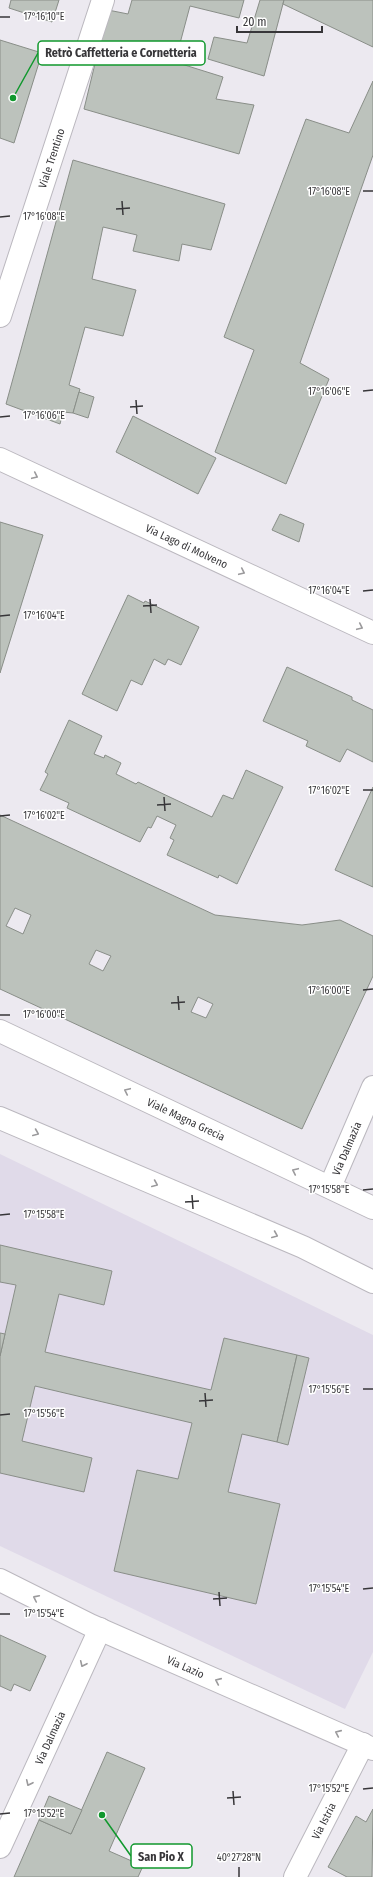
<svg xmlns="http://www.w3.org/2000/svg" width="373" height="1877" font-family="'Fira Sans Condensed',sans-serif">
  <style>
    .built { fill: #e0dae9 }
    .building { fill: #bcc2bc; stroke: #898e88; fill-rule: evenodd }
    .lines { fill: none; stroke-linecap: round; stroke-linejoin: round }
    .street-casing { stroke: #bbb8bf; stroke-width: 24 }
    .secondary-casing { stroke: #bbb8bf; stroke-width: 24 }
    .street { stroke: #fff; stroke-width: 22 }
    .secondary { stroke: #fff; stroke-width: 22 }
    .oneway { stroke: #9b9a9c }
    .ticks { fill: none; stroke: #373639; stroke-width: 1.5 }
    .labels { text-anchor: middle; stroke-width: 3; stroke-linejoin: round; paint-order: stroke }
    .street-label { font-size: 11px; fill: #373639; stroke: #fff }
    .ticks-label { font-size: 10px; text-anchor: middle; fill: #373639; stroke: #fff; stroke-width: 3; stroke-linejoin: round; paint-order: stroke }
    .leader { fill: none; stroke: #10982d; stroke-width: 1.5 }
    .callout-dot { fill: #10982d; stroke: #fff; stroke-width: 1.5 }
    .callout { fill: #fff; stroke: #10982d; stroke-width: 1.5 }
    .callout-label { font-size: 12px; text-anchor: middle; font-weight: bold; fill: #373639 }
  </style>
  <rect width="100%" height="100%" fill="#ece9f0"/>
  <!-- built -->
  <polygon class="built" points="0,1154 373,1335 373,1652 345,1709 0,1546"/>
  <!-- building -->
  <g class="building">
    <polygon points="11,0 59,0 52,22 9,8"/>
    <polygon points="132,0 244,0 239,18 190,6 175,62 223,77 216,99 254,105 239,154 84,109 108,10 128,14"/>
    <polygon points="260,0 284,0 264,76 208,59 214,37 247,43"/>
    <polygon points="284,0 373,0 373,47 283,4"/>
    <polygon points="0,40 42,53 14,143 0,138"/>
    <polygon points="373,81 373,155 300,363 329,379 286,484 215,452 254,350 224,337 306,119 349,133"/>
    <polygon points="73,160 225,204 211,250 182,244 179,261 133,251 137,235 103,227 92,279 136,290 123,336 85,327 69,385 80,389 73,413 63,412 60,424 6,404"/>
    <polygon points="79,392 94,397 88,418 73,413"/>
    <polygon points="133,416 216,458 198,494 116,452"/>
    <polygon points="280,514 304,524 299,542 272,530"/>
    <polygon points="0,522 43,535 0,673"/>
    <polygon points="128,595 144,603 145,601 199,627 181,665 168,659 165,665 154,659 142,685 131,680 117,711 82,694"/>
    <polygon points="287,667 352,697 352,700 373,710 373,762 347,749 340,762 306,746 308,741 263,721"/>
    <polygon points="69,720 102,736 94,754 104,758 105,755 121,763 116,774 136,784 138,782 212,817 223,795 233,799 246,770 283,787 237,884 219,875 218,878 167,855 174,840 170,838 176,825 157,816 151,828 148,827 140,842 67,808 69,803 40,790 48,774 45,772"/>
    <polygon points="373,787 373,887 335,870"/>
    <path d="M 0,815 L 215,915 L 302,925 L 340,920 L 373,936 L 373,976 L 302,1129 L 0,989 ZM 15,908 L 31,915 L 23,934 L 6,926 ZM 96,950 L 111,956 L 103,971 L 89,964 ZM 198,997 L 213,1004 L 206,1018 L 191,1012 Z"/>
    <polygon points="0,1245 112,1271 104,1305 59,1294 45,1352 211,1390 224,1338 297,1355 277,1442 242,1434 228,1492 280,1504 256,1604 114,1571 137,1470 178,1479 192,1423 35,1386 22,1441 92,1458 84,1492 0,1473 0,1356 16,1285 0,1282"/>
    <polygon points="0,1333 5,1334 0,1356"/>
    <polygon points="297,1355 309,1358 288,1445 277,1442"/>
    <polygon points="0,1635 46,1656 30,1691 14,1684 11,1691 0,1686"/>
    <polygon points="107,1752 145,1768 109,1851 143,1866 138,1877 14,1877 39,1820 71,1834"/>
    <polygon points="49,1796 82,1810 71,1834 39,1820"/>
    <polygon points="373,1809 372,1877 347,1877 328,1867 356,1816 366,1822"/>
  </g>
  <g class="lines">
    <defs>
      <g id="street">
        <path id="s1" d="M 0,459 L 373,633"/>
        <path id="s2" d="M 0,1580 L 90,1625 L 373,1749"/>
        <path id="s3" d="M 0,1847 L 100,1629"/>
        <path id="s4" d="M 295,1877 L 363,1744"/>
      </g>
      <g id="secondary">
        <path id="s5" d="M 0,316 L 103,0"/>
        <path id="s6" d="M 0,1031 L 373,1208"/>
        <polyline points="0,1118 303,1247 373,1282"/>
        <path id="s7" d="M 330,1187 L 373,1087"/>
      </g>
    </defs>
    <!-- street casing -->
    <use href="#street" class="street-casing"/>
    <!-- secondary casing -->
    <use href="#secondary" class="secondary-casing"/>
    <!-- street -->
    <use href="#street" class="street"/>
    <!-- secondary -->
    <use href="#secondary" class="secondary"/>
  </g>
  <!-- one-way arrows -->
  <defs><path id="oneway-chevron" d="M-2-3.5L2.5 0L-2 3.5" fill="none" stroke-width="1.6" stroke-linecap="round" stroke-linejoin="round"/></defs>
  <g class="oneway">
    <use href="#oneway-chevron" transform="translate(35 476) rotate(25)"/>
    <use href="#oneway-chevron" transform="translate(242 572) rotate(25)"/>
    <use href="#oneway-chevron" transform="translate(360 627) rotate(25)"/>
    <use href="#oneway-chevron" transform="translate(127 1091) rotate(-155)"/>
    <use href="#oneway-chevron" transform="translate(36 1133) rotate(23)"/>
    <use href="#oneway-chevron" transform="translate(295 1171) rotate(-155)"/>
    <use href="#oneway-chevron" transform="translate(155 1184) rotate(23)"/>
    <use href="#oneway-chevron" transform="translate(275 1235) rotate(23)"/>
    <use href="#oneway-chevron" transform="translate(36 1598) rotate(-154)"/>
    <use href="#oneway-chevron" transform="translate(83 1664) rotate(115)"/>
    <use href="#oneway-chevron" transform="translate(218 1681) rotate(-156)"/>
    <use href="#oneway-chevron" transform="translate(338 1733) rotate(-156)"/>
    <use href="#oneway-chevron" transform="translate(29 1783) rotate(115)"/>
  </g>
  <!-- ticks -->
  <path class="ticks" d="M 0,17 L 10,17M 363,191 L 373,191M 122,201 L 123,215M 116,209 L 130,208M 0,217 L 10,216M 363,391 L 373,390M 136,400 L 137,414M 130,407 L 143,406M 0,417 L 10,416M 363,591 L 373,590M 150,599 L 151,613M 143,606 L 157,605M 0,616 L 10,615M 363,790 L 373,790M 164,797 L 165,811M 157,805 L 171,804M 0,816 L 10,815M 363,990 L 373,989M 178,996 L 179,1010M 171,1003 L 185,1002M 0,1015 L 10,1015M 363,1190 L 373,1189M 192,1195 L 193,1209M 185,1202 L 199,1201M 0,1215 L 10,1214M 363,1389 L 373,1389M 205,1393 L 206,1407M 199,1401 L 213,1400M 0,1415 L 10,1414M 363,1589 L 373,1588M 219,1592 L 220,1606M 213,1599 L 227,1598M 0,1614 L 10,1614M 363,1789 L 373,1788M 233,1791 L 234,1805M 227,1798 L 241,1797M 0,1814 L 10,1813M 239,1867 L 239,1877"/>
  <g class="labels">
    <!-- street labels -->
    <g class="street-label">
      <text dy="4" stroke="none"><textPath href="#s5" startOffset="166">Viale Trentino</textPath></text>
      <text dy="4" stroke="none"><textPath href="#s1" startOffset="206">Via Lago di Molveno</textPath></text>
      <text dy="4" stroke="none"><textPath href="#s6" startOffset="206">Viale Magna Grecia</textPath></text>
      <text dy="4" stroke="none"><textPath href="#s7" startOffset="42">Via Dalmazia</textPath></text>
      <text dy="4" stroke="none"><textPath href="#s2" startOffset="205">Via Lazio</textPath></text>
      <text dy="4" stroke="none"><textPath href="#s3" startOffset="120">Via Dalmazia</textPath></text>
      <text dy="4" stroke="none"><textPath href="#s4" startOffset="63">Via Istria</textPath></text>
    </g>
  </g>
  <g class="ticks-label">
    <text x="44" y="20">17°16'10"E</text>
    <text x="329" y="195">17°16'08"E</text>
    <text x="44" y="220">17°16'08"E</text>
    <text x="329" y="395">17°16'06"E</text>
    <text x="44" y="419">17°16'06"E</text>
    <text x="329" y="594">17°16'04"E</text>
    <text x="44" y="619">17°16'04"E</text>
    <text x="329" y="794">17°16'02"E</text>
    <text x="44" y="819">17°16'02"E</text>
    <text x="329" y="994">17°16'00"E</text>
    <text x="44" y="1018">17°16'00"E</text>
    <text x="329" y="1193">17°15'58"E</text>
    <text x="44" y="1218">17°15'58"E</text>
    <text x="329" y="1393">17°15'56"E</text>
    <text x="44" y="1417">17°15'56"E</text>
    <text x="329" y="1592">17°15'54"E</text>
    <text x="44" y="1617">17°15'54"E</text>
    <text x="329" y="1792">17°15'52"E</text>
    <text x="44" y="1817">17°15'52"E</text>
    <text x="239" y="1861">40°27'28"N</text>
  </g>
  <!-- callouts -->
  <path class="leader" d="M13 98L38 53M102 1815L131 1856"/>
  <g class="callout-dot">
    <circle cx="13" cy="98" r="4"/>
    <circle cx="102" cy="1815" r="4"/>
  </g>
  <g class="callout">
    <rect x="38" y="41" width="167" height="24" rx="4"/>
    <rect x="131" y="1844" width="61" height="24" rx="4"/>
  </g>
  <g class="callout-label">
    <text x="121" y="57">Retrò Caffetteria e Cornetteria</text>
    <text x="161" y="1861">San Pio X</text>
  </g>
  <!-- scale -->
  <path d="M237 26v6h85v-6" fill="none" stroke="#373639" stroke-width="2"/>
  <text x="243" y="26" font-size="12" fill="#373639" stroke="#ffffff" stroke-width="3" paint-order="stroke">20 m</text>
</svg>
